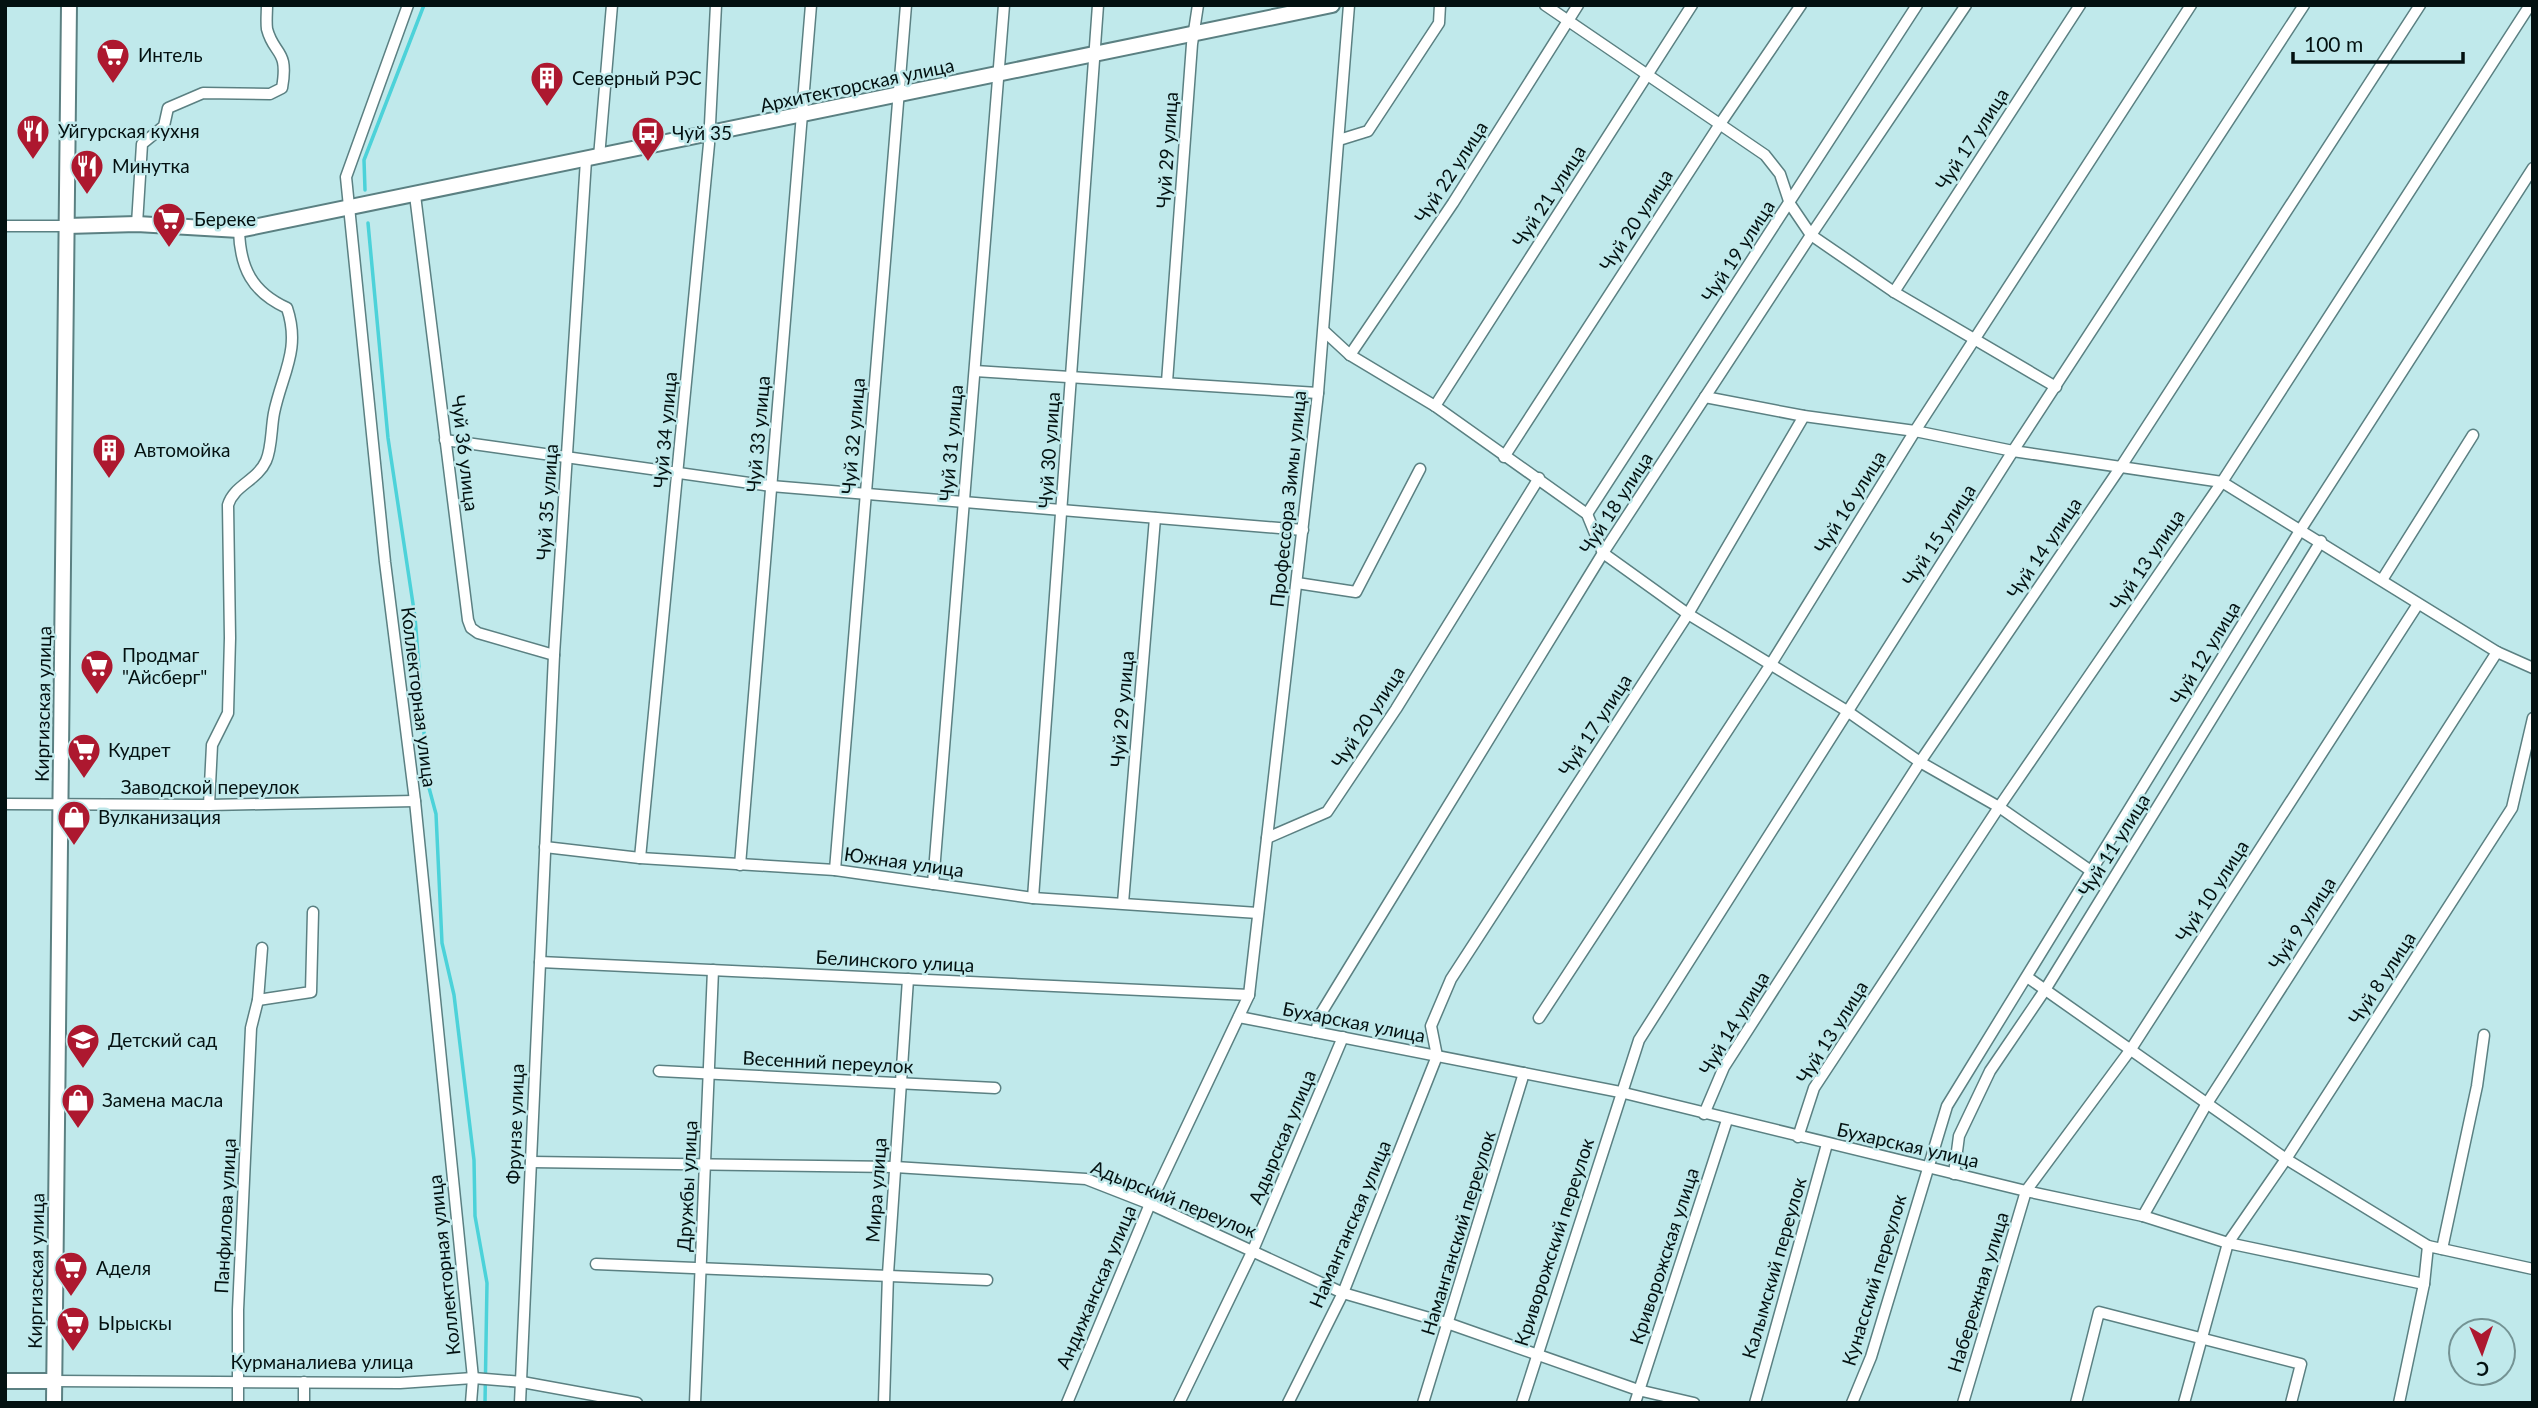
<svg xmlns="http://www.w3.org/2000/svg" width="2538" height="1408" font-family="Lato,sans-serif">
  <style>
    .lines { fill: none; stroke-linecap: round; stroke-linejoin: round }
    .stream { stroke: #4cd2d9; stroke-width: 3.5 }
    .street-casing { stroke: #5b8082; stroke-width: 13 }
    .secondary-casing { stroke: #5b8082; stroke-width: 18 }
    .street { stroke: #fff; stroke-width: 10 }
    .secondary { stroke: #fff; stroke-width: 14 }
    .labels { text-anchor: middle; stroke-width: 5; stroke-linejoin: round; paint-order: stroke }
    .poi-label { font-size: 19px; fill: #031111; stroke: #c0e9eb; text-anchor: start }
    .street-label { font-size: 19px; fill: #031111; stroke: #c0e9eb }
  </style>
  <rect width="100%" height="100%" fill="#c0e9eb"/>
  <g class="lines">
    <!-- stream -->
    <g class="stream">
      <polyline points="365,190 364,160 424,5"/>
      <polyline points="368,223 388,438 415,617 428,784 436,814 442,943 454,995 474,1160 475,1216 487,1283 485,1403"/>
    </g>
    <defs>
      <g id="street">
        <polyline points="408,5 346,177 385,562 415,801 473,1378 471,1403"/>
        <polyline points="1545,5 1765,155 1780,174 1790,204 1811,235 1894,292 2056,387"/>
        <polyline points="1339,140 1368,131 1439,23 1440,5"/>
        <polyline points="599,157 612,5"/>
        <polyline points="415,195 468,620 471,628 478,633 554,655"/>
        <path d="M 137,224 L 142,144 L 164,126 L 168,108 L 203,93 L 270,94 L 282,88 C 289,48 274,56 267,29 C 266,22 267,12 267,5"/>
        <polyline points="5,226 67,226"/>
        <polyline points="1894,292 2080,5"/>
        <polyline points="1324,331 1350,355 1435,406 1587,514 1603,553 1688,614 1847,711 1920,762 1999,807 2091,871"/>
        <polyline points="1350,355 1453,203 1578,5"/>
        <polyline points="975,371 1318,393"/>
        <polyline points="1167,382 1192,44 1198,5"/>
        <polyline points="1705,397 1804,416 1915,431 2013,451 2222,482 2497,652 2533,668"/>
        <polyline points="1435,406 1692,5"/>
        <polyline points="445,440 771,486 1303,530"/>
        <polyline points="1504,457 1720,124 1801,5"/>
        <polyline points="1587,514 1917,5"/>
        <polyline points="2382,580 2473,435"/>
        <polyline points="1297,583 1356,592 1420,469"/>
        <polyline points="5,804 209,805 415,801"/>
        <path d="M 209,805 L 212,745 L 228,713 L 230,638 L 228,505 C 234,485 257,481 266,461 C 272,448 271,428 274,413 C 282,374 301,350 287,308 C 252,292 240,268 239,230"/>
        <polyline points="1267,838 1327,812 1396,709 1539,478"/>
        <polyline points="545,847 640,858 835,870 1033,898 1258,913"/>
        <polyline points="640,858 709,144 716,5"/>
        <polyline points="740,865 811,5"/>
        <polyline points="835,870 906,5"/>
        <polyline points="933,884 1004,5"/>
        <polyline points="1033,898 1098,5"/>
        <polyline points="1123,903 1155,518"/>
        <polyline points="540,962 1249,995"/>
        <polyline points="2027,977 2286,1159 2428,1246"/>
        <polyline points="258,1000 311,992 313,912"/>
        <polyline points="1239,1017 1620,1092 2026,1191 2143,1216 2228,1243 2424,1284"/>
        <polyline points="1539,1018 1771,664 1915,431 2191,5"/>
        <polyline points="1316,1032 1320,1015 1334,992 1603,553 1811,235 1966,5"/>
        <polyline points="659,1071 995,1088"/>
        <polyline points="1704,1114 1724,1067 1920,762 2122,465 2420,5"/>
        <polyline points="1798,1137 1814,1088 1999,807 2222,482 2530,5"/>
        <polyline points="531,1162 895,1167 1086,1179 1150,1204 1343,1293 1450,1324 1638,1390 1694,1403"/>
        <polyline points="1954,1174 1959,1136 1990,1071 2045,990 2321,541"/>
        <polyline points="2143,1216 2206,1105 2497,652"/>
        <polyline points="2442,1249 2477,1086 2484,1035"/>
        <polyline points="596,1264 987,1280"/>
        <polyline points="54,1381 400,1383 473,1378 522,1382 637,1403"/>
        <polyline points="238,1403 238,1310 251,1028 258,1000 262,948"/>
        <polyline points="304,1403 304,1382"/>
        <polyline points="520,1403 554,655 586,160"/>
        <polyline points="695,1403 713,970"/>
        <polyline points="884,1403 888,1274 908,979"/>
        <polyline points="1067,1403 1150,1204 1249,995 1318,393 1349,5"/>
        <polyline points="1179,1403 1253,1250 1343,1037"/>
        <polyline points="1288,1403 1343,1293 1437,1056 1431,1026 1451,979 1688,614 1804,416"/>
        <polyline points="1423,1403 1524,1073"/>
        <polyline points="1522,1403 1639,1040 2013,451 2304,5"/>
        <polyline points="1635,1403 1727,1120"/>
        <polyline points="1755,1403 1827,1144"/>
        <polyline points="1852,1403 1871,1357 1947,1106 2301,529 2533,168"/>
        <polyline points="1963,1403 2026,1191 2131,1049 2418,604"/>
        <polyline points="2076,1403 2099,1312 2301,1364 2291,1403"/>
        <polyline points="2184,1403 2228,1243 2286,1159 2512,808 2533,718"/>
        <polyline points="2399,1403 2424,1284 2428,1246 2533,1269"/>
      </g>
      <g id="secondary">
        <polyline points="67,226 137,224 239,230 1332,5"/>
        <polyline points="5,1381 54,1381"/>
        <polyline points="54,1403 69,5"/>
      </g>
    </defs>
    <!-- street casing -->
    <use href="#street" class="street-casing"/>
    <!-- secondary casing -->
    <use href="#secondary" class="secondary-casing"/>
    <!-- street -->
    <use href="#street" class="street"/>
    <!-- secondary -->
    <use href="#secondary" class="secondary"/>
  </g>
  <!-- icons -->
  <defs>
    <symbol id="supermarket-pin" viewBox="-11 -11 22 30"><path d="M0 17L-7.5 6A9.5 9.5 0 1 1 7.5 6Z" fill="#ad182f" stroke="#c0e9eb"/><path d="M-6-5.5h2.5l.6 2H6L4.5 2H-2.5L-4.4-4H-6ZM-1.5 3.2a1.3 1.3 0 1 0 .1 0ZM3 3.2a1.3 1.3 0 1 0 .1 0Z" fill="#fff"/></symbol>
    <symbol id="building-pin" viewBox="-11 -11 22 30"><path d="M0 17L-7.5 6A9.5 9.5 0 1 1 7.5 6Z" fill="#ad182f" stroke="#c0e9eb"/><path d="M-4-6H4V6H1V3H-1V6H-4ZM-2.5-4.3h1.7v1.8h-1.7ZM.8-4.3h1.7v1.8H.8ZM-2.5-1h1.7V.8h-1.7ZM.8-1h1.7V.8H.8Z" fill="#fff"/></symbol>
    <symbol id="restaurant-pin" viewBox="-11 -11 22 30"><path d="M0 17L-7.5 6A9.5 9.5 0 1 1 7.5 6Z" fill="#ad182f" stroke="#c0e9eb"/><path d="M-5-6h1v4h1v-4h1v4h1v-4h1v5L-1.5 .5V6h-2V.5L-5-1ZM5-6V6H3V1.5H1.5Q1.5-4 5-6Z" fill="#fff"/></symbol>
    <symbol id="bus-pin" viewBox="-11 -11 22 30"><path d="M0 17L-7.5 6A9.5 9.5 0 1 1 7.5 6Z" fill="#ad182f" stroke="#c0e9eb"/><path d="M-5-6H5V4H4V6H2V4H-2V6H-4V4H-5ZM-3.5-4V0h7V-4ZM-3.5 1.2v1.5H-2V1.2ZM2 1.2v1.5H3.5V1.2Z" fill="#fff"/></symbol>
    <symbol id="shop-pin" viewBox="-11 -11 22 30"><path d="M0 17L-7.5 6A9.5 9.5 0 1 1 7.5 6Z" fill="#ad182f" stroke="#c0e9eb"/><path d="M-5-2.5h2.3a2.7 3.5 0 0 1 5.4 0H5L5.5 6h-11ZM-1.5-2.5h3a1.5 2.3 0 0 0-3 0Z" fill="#fff"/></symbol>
    <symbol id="school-pin" viewBox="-11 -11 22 30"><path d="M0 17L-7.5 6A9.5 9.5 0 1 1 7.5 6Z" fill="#ad182f" stroke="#c0e9eb"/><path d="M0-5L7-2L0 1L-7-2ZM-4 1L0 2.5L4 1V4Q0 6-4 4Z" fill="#fff"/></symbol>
  </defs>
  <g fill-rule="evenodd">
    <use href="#supermarket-pin" x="94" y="36" width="38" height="52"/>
    <use href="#building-pin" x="528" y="59" width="38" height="52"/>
    <use href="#restaurant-pin" x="14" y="112" width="38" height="52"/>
    <use href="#bus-pin" x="629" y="114" width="38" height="52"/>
    <use href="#restaurant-pin" x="68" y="147" width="38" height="52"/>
    <use href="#supermarket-pin" x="150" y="200" width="38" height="52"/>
    <use href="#building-pin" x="90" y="431" width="38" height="52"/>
    <use href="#supermarket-pin" x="78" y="647" width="38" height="52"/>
    <use href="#supermarket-pin" x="65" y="731" width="38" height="52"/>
    <use href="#shop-pin" x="55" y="798" width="38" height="52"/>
    <use href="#school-pin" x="64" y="1021" width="38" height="52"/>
    <use href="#shop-pin" x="59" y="1081" width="38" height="52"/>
    <use href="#supermarket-pin" x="52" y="1249" width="38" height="52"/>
    <use href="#supermarket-pin" x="54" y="1304" width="38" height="52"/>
  </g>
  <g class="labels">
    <!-- poi labels -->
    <g class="poi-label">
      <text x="138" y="62">Интель</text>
      <text x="572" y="85">Северный РЭС</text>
      <text x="58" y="138">Уйгурская кухня</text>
      <text x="672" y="140">Чуй 35</text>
      <text x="112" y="173">Минутка</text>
      <text x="194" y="226">Береке</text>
      <text x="134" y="457">Автомойка</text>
      <text x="122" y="662">Продмаг<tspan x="122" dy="22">"Айсберг"</tspan></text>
      <text x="108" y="757">Кудрет</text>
      <text x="98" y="824">Вулканизация</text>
      <text x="108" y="1047">Детский сад</text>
      <text x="102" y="1107">Замена масла</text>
      <text x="96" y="1275">Аделя</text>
      <text x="98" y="1330">Ырыскы</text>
    </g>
    <!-- street labels -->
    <g class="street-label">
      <text transform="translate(857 85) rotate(-12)" y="7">Архитекторская улица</text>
      <text transform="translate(1972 139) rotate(-57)" y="7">Чуй 17 улица</text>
      <text transform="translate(1167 150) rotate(-86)" y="7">Чуй 29 улица</text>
      <text transform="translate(1451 172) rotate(-57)" y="7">Чуй 22 улица</text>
      <text transform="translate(1549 196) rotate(-57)" y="7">Чуй 21 улица</text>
      <text transform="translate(1636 220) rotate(-57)" y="7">Чуй 20 улица</text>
      <text transform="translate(1738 251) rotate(-57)" y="7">Чуй 19 улица</text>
      <text transform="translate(665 430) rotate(-85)" y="7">Чуй 34 улица</text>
      <text transform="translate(758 434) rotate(-85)" y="7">Чуй 33 улица</text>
      <text transform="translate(853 436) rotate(-85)" y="7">Чуй 32 улица</text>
      <text transform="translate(951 443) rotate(-85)" y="7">Чуй 31 улица</text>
      <text transform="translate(1049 450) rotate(-86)" y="7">Чуй 30 улица</text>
      <text transform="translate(465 453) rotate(83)" y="7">Чуй 36 улица</text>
      <text transform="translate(1288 499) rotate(-84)" y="7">Профессора Зимы улица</text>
      <text transform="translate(547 502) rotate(-86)" y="7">Чуй 35 улица</text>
      <text transform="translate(1850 502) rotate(-58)" y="7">Чуй 16 улица</text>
      <text transform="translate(1616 503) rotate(-57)" y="7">Чуй 18 улица</text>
      <text transform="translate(1939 535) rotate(-57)" y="7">Чуй 15 улица</text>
      <text transform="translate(2044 548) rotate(-56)" y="7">Чуй 14 улица</text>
      <text transform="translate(2147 560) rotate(-56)" y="7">Чуй 13 улица</text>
      <text transform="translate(2205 653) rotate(-59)" y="7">Чуй 12 улица</text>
      <text transform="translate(419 697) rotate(83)" y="7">Коллекторная улица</text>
      <text transform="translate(43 704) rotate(-89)" y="7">Киргизская улица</text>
      <text transform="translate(1122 709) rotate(-85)" y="7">Чуй 29 улица</text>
      <text transform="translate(1368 717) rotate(-57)" y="7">Чуй 20 улица</text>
      <text transform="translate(1595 725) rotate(-57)" y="7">Чуй 17 улица</text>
      <text x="210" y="794">Заводской переулок</text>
      <text transform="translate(2114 845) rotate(-58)" y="7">Чуй 11 улица</text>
      <text transform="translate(904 862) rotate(8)" y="7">Южная улица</text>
      <text transform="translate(2212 891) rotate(-57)" y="7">Чуй 10 улица</text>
      <text transform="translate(2302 923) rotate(-57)" y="7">Чуй 9 улица</text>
      <text transform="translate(895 961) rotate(3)" y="7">Белинского улица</text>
      <text transform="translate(2382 978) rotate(-57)" y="7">Чуй 8 улица</text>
      <text transform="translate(1354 1022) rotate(11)" y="7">Бухарская улица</text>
      <text transform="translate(1734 1023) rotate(-59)" y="7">Чуй 14 улица</text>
      <text transform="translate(1832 1032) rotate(-58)" y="7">Чуй 13 улица</text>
      <text transform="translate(828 1062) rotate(3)" y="7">Весенний переулок</text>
      <text transform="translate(515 1124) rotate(-88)" y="7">Фрунзе улица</text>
      <text transform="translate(1282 1137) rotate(-67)" y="7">Адырская улица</text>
      <text transform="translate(1908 1145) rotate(13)" y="7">Бухарская улица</text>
      <text transform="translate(687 1186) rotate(-87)" y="7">Дружбы улица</text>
      <text transform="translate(876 1190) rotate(-86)" y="7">Мира улица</text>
      <text transform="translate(1174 1199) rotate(22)" y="7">Адырский переулок</text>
      <text transform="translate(225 1216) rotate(-87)" y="7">Панфилова улица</text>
      <text transform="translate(1350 1224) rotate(-67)" y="7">Наманганская улица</text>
      <text transform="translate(1458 1233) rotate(-73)" y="7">Наманганский переулок</text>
      <text transform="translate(1554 1242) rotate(-72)" y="7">Криворожский переулок</text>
      <text transform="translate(1664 1256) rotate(-72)" y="7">Криворожская улица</text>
      <text transform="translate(444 1265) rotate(-96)" y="7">Коллекторная улица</text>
      <text transform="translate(1774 1268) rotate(-74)" y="7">Калымский переулок</text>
      <text transform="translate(36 1271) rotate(-89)" y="7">Киргизская улица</text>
      <text transform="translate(1874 1280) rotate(-73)" y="7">Кунасский переулок</text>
      <text transform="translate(1096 1287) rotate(-67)" y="7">Андижанская улица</text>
      <text transform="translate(1978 1292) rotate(-73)" y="7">Набережная улица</text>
      <text x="322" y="1369">Курманалиева улица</text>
    </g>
  </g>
  <!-- border -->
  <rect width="2538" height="1408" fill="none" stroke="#031111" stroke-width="14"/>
  <!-- north arrow -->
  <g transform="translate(2482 1352) rotate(178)"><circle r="33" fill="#c0e9eb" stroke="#749394" stroke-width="2"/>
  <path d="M0-5L12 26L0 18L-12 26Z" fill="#ad182f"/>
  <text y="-10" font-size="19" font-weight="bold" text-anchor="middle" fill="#031111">С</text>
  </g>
  <!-- scale -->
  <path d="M2293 52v10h170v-10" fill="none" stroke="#031111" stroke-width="3.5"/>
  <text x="2304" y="52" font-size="21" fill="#031111" stroke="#c0e9eb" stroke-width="5" paint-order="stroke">100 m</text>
</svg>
